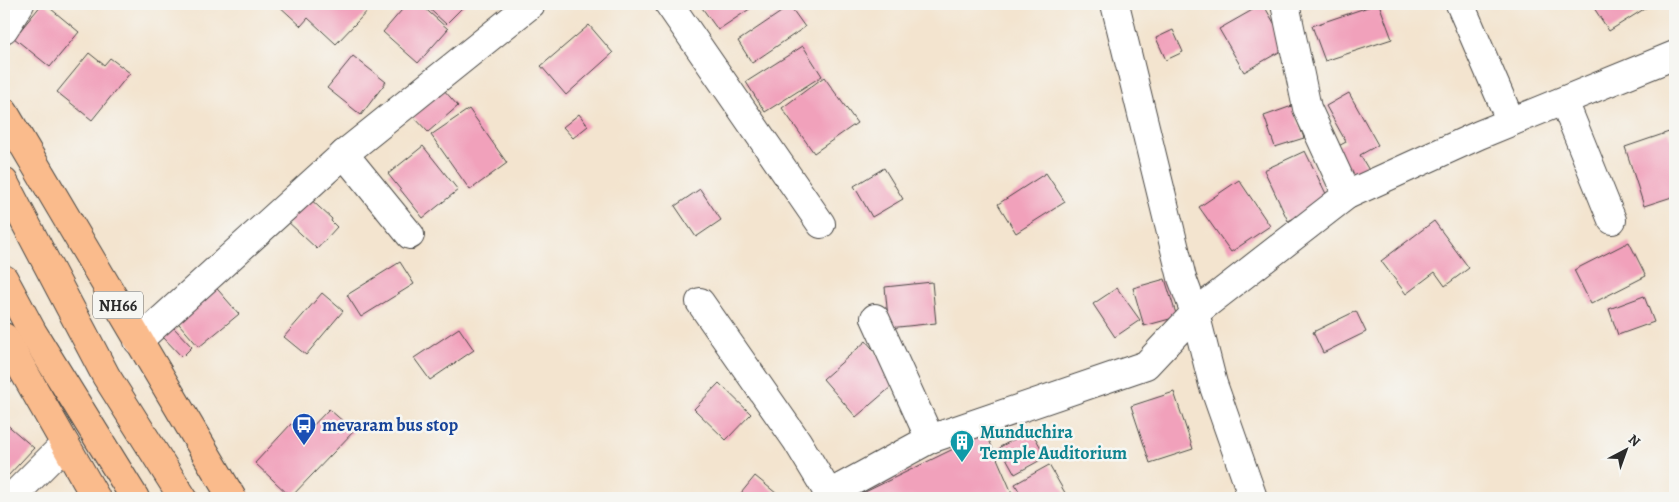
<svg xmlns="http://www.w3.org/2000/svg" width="1679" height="502" font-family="Alegreya,serif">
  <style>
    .building { fill: #f1a1bb }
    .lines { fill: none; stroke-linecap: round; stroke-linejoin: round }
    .minor-casing { stroke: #494744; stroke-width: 30 }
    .highway-casing { stroke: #494744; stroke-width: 30 }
    .minor { stroke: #fff; stroke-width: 28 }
    .highway { stroke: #fabb8c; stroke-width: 28 }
    .labels { text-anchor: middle; stroke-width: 5; stroke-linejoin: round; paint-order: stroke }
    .shield { fill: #f6f6f2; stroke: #686867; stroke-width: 1 }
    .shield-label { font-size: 16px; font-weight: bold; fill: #2b2b2b }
    .transit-label { font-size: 18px; font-weight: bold; fill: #164399; stroke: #f6f6f2; text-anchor: start }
    .culture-label { font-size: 18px; font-weight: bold; fill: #0d838f; stroke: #f6f6f2; text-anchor: start }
  </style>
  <rect width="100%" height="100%" fill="#f6f6f2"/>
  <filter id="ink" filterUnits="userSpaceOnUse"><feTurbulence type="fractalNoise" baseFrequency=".02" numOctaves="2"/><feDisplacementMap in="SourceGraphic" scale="10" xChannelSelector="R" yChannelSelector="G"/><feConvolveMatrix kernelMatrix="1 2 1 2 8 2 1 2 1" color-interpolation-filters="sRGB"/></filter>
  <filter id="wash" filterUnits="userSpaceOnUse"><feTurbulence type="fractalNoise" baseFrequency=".0096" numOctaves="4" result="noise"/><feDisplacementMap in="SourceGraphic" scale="20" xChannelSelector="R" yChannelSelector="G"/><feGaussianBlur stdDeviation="1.12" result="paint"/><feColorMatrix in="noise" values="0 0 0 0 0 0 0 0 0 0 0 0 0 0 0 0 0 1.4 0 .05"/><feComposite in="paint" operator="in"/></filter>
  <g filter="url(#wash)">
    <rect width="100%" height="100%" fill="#f3e4cf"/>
    <g id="blocks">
      <!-- building -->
      <g class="building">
        <polygon points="42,4 45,4 79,32 50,67 14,38"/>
        <polygon points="277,4 374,4 336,44 308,18 301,26"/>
        <polygon points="407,4 420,4 448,29 418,63 383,32"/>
        <polygon points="424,4 466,4 446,24"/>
        <polygon points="702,4 757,4 718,30 700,5"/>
        <polygon points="1263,4 1288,47 1244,72 1219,29"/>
        <polygon points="1377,4 1379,4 1392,39 1325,61 1312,26"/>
        <polygon points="1600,4 1652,4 1609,31 1594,8"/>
        <polygon points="1667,4 1675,4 1675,15"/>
        <polygon points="790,6 805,27 752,63 738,41"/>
        <polygon points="589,25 613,53 566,95 541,66"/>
        <polygon points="1173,30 1183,52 1166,60 1156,38"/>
        <polygon points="803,46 822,76 765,112 746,82"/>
        <polygon points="89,53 104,65 110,58 130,73 92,120 57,92"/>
        <polygon points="353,56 386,82 361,115 327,88"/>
        <polygon points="824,77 857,123 814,153 782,108"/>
        <polygon points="443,89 458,106 428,132 413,116"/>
        <polygon points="1349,93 1378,145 1360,155 1370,172 1350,183 1331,150 1346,142 1326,106"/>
        <polygon points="1292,106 1304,138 1275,147 1264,116"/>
        <polygon points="469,109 507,163 470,190 431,135"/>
        <polygon points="579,114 588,126 573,138 563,127"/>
        <polygon points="1669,132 1675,150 1675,196 1644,206 1625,147"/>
        <polygon points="423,146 458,190 423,218 388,174"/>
        <polygon points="1305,151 1330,202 1288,221 1264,170"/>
        <polygon points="884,168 903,199 872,217 854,186"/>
        <polygon points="1046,173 1065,202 1016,233 998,204"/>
        <polygon points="1239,180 1270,226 1231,252 1199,207"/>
        <polygon points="700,189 721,220 696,237 675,206"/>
        <polygon points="307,196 332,219 331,221 337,227 317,249 285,219"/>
        <polygon points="1434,221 1469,268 1445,286 1435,272 1406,294 1381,261"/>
        <polygon points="1629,242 1646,276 1591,304 1574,270"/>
        <polygon points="400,262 414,284 361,317 347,295"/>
        <polygon points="1165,279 1177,317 1144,326 1133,288"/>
        <polygon points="932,282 936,323 889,328 885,287"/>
        <polygon points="212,283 239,314 199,347 173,317"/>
        <polygon points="1117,288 1140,320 1115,337 1093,304"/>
        <polygon points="322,293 343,311 306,355 284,337"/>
        <polygon points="1644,296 1654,322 1618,335 1609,309"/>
        <polygon points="1356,311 1366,332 1323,353 1313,332"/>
        <polygon points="173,327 192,347 182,357 163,337"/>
        <polygon points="459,328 474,350 430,380 414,358"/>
        <polygon points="866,341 899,380 856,417 823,379"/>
        <polygon points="4,358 19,376 4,388"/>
        <polygon points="719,383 751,414 726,440 694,409"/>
        <polygon points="1174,392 1193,449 1150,463 1131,406"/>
        <polygon points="329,409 354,431 291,497 255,463 291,424 303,436"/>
        <polygon points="4,422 34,448 7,477 4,474"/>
        <polygon points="1031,430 1046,457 1015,474 1000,447"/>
        <polygon points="986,433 1012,493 1002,498 860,498 859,495"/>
        <polygon points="1049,465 1068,498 1023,498 1015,484"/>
        <polygon points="755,476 782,498 737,498"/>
      </g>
    </g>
  </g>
  <g filter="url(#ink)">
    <use href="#blocks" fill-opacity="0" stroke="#494744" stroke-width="1"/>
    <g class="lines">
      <defs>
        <g id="minor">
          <polyline points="669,4 821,224"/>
          <polyline points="1115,4 1182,278 1195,313 1213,384 1253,498"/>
          <polyline points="1285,4 1307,108 1347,195"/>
          <polyline points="1460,4 1511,122"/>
          <polyline points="4,29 20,4"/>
          <polyline points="1564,101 1612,220"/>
          <polyline points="344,154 410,235"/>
          <polyline points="700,302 797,441 829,494"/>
          <polyline points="875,318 930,439"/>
          <polyline points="138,341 344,154 531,4"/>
          <polyline points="11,498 65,444"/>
          <polyline points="826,498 829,494 930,439 1146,365 1195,313 1347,195 1479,135 1675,55"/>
        </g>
        <g id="highway">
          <polyline points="4,112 232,498"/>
          <polyline points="4,182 106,376 183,498"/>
          <polyline points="4,279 33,333 135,498"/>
          <polyline points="4,337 96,498"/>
        </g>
      </defs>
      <!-- minor casing -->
      <use href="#minor" class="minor-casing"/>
      <!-- highway casing -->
      <use href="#highway" class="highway-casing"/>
      <!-- minor -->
      <use href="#minor" class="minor"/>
      <!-- highway -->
      <use href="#highway" class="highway"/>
    </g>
  </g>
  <!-- icons -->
  <defs>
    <symbol id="bus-pin" viewBox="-11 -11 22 30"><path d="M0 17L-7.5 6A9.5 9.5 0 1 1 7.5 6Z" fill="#1a4fb4" stroke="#f6f6f2"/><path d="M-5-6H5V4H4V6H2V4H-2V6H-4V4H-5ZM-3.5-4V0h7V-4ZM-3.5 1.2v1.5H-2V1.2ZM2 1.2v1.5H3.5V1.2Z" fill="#fff"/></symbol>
    <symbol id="building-pin" viewBox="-11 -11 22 30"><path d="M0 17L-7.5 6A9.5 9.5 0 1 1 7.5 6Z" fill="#0f9aa8" stroke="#f6f6f2"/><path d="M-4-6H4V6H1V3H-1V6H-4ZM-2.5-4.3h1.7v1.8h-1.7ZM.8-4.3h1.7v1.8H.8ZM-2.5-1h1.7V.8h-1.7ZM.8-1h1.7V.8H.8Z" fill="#fff"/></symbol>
  </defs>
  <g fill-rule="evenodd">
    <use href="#bus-pin" x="290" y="411" width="28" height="38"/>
    <use href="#building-pin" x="948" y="428" width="28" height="38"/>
  </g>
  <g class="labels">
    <!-- shield labels -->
    <rect class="shield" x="93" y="291.5" width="50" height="27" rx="4"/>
    <g class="shield-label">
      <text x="118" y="311">NH66</text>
    </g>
    <!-- transit labels -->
    <g class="transit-label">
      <text x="322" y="431">mevaram bus stop</text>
    </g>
    <!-- culture labels -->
    <g class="culture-label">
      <text x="980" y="438">Munduchira<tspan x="980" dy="21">Temple Auditorium</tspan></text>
    </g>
  </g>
  <!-- margin -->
  <rect width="1679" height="502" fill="none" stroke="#f6f6f2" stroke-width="20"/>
  <!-- north arrow -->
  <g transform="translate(1626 450) rotate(41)" stroke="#f6f6f2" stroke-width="4" paint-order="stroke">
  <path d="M0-4L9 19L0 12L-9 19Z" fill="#2b2b2b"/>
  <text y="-8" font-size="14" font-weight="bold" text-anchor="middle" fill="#2b2b2b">N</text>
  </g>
</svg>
